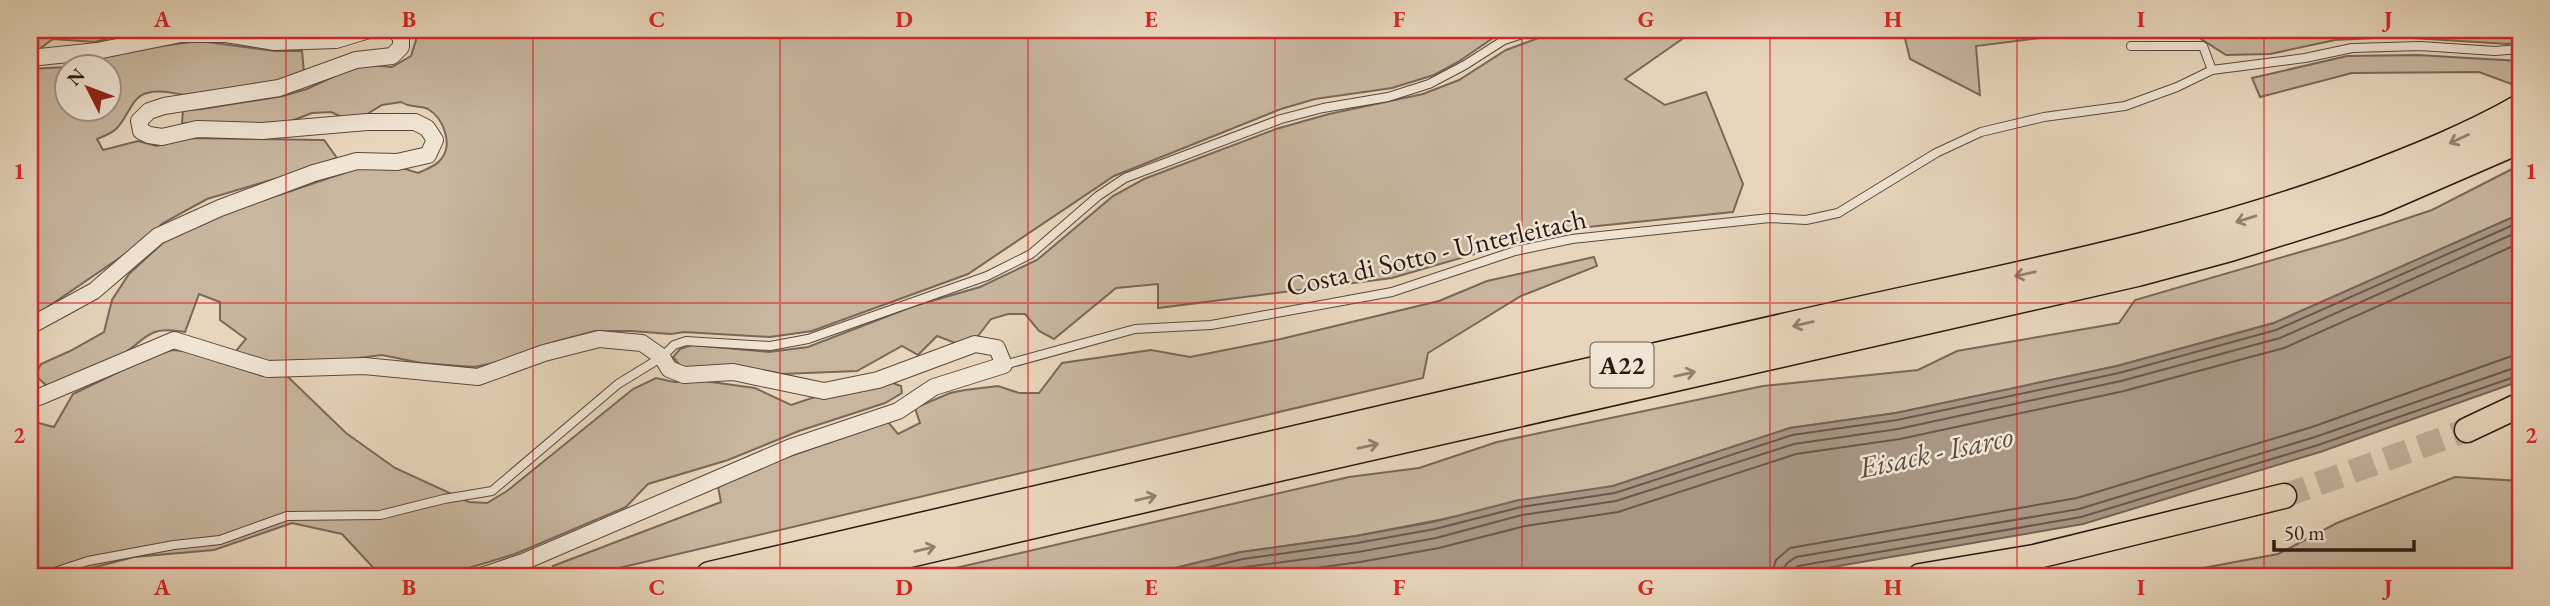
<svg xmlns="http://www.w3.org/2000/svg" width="2550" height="606" font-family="'EB Garamond',serif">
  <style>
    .green { fill: #c8b69f; stroke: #7a6859; stroke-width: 2 }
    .water { fill: #a89683; stroke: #766456; stroke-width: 2 }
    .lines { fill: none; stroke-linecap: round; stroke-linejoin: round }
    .shore { stroke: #6a584b; stroke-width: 2 }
    .primary-tunnel { stroke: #c2b09a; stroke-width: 24; stroke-dasharray: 24 12; stroke-linecap: butt }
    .service-casing { stroke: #5a483d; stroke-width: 10 }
    .minor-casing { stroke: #5a483d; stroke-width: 18 }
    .primary-casing { stroke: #2b1913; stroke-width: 27 }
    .motorway-casing { stroke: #2b1913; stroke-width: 31 }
    .service { stroke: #f0e4d3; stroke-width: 8 }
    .minor { stroke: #f0e4d3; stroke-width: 16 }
    .primary { stroke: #e8d6bc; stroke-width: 24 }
    .motorway { stroke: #e8d6bc; stroke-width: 28 }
    .oneway { stroke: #938170 }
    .grid { fill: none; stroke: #d62828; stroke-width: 2; stroke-opacity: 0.55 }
    .labels { text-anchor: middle; stroke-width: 5; stroke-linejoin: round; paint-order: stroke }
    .shield { fill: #f0e4d3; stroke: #66564d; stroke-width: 2 }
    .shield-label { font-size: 26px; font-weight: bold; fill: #2b1913 }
    .street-label { font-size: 28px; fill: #2b1913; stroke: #f0e4d3 }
    .water-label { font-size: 30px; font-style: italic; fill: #5d4b40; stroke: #f0e4d3 }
    .neatline { fill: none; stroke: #d62828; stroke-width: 2.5 }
    .grid-label { font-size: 23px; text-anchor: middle; font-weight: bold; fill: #d62828 }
  </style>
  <rect width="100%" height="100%" fill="#e8d6bc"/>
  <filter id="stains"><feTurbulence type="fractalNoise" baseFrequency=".00286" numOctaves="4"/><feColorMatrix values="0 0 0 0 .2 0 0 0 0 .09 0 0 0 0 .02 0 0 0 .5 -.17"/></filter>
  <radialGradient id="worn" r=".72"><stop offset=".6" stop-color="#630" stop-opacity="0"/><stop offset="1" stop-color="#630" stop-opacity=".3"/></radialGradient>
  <!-- green -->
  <g class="green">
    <polygon points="30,30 140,30 95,42 53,39 34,53 30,53"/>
    <path d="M 229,30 L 345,30 C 313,44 263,34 229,30 Z"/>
    <path d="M 414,30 L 1509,30 L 1499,34 L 1458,62 L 1434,75 L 1392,88 L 1315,99 L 1281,109 L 1114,176 L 968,274 L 812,331 L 770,337 L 684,332 L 671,334 L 631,331 L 595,331 L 554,342 L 503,361 L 474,367 L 421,363 L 382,355 L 327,362 L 266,364 L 235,352 L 246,339 L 220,320 L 220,302 L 199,294 L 185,332 C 146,325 148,339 120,356 C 98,369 71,377 48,387 L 35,375 L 41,364 L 70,351 L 104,332 L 112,300 L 129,274 L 166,240 L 223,214 L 362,167 L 396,166 L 418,173 C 426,169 437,166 442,158 C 453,143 443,118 428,109 C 420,105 410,108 401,102 L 382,105 L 367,114 L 344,118 L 331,112 L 312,113 L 291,121 L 260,127 L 182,123 L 183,110 L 202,109 L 283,96 L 307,89 L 360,64 L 392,67 L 411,56 L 416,40 Z"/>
    <polygon points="1560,30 1695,30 1625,79 1665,105 1706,92 1743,184 1733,212 1578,228 1519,241 1392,278 1158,308 1158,284 1116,288 1054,339 1039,331 1025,314 1008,314 991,319 978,336 958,344 937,336 918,355 902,346 857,371 782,374 748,368 682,368 673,357 680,349 692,345 769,352 808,347 914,306 980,287 1037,260 1113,196 1144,179 1276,129 1329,114 1423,94 1459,80 1506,50"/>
    <polygon points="1903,30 2079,30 2081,33 1976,46 1980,95 1910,59"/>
    <polygon points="2187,30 2520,30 2520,41 2508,44 2396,37 2335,40 2270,54 2226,55"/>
    <path d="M 199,41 L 276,51 L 302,51 L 304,72 C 271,85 232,91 197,95 C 180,97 164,88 147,93 C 131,97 128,118 116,129 C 111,134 103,136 97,139 L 103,150 L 138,141 L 157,146 L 184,138 L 324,140 L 337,158 L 305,170 L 207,199 L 163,223 L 140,244 L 30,319 L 30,69 L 66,67 L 66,108 L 108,108 L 108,66 L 67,66 L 115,52 Z"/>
    <polygon points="2417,55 2520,61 2520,82 2514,85 2479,72 2352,73 2260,97 2252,78 2347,56"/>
    <polygon points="2520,165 2520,214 2274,323 2117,366 1896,413 1790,428 1613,486 1356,536 1241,552 1142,576 921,576 1349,477 1419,468 1497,442 1763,386 1918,370 1957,351 2119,323 2135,300 2345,239 2432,210"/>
    <polygon points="1594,257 1597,266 1521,296 1428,353 1423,378 585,576 555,576 553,566 721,502 718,487 767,464 888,422 898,434 920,423 915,408 950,393 965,390 998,386 1019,393 1039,393 1062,363 1151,350 1190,357 1281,339 1439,301 1487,281"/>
    <polygon points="173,350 191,352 263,376 286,375 346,433 395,468 469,502 487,503 507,491 633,389 656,378 674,382 704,381 755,388 791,405 818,396 890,382 901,386 902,393 885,403 799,431 728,460 648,484 626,507 515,554 442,576 381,576 342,534 292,523 214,550 134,557 61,576 30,576 30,426 35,422 54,427 73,394 154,355"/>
    <polygon points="2455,477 2520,481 2520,576 2160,576 2278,554 2337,523"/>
  </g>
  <!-- water -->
  <polygon class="water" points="2520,214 2520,381 2320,452 2083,524 1780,576 1142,576 1241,552 1356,536 1433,522 1519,500 1613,486 1790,428 1896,413 2117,366 2274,323"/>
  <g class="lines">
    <!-- shore -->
    <g class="shore">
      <polyline points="1171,576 1243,559 1357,543 1435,529 1521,507 1615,493 1792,435 1897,420 2119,373 2276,330 2520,222"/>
      <polyline points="1208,576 1245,567 1358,552 1436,538 1522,515 1616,501 1794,444 1898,429 2121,381 2280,338 2520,231"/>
      <polyline points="1256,576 1360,562 1439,548 1525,526 1618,512 1796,454 1900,439 2124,391 2284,348 2520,243"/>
      <polyline points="1771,576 1776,560 1790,548 2077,498 2312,427 2509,357 2520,356"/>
      <polyline points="1782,576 1786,564 1796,557 2079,509 2315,437 2520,366"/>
      <polyline points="1791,576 1792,570 1798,566 2081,517 2318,445 2520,375"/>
    </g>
    <!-- primary-tunnel -->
    <polyline class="primary-tunnel" points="2284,496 2467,430"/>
    <defs>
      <g id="service">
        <polyline points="2131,46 2203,46 2212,70"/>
        <polyline points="1004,365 1135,329 1211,325 1392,292 1515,251 1572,239 1770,218 1806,220 1838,213 1936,153 1981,132 2044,117 2125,106 2177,87 2212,70 2305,58 2352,48 2420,46 2495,51 2520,49"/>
        <polyline points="42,576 88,561 174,545 220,540 287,516 380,515 444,499 492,491 618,384 662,357 674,345 686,341 770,346 808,339 987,276 1031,254 1098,196 1125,178 1281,119 1323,108 1388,97 1429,84 1465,65 1504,40 1535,30"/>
      </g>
      <g id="minor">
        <polyline points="30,58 97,51 181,34 226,34 275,42 336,40 369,30"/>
        <polyline points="30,326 94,291 158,236 220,208 314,173 357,161 397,162 428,155 435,140 427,128 415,122 367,122 262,131 197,129 162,137 149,135 141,131 139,121 149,111 164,106 279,88 356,60 392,56 401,47 401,37 394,30"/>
        <polyline points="30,397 39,397 174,340 268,369 364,366 478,377 544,353 599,339 642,343 662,357 669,369 684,375 733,372 824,391 878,380 975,344 997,348 1004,365 934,387 898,411 791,447 523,562 481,576"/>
      </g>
      <g id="primary">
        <polyline points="2467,430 2520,405"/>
        <polyline points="1920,576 2034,557 2284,496"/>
      </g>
      <g id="motorway">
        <path d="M 710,576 C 1070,491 1431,408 1792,326 C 1984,282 2181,248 2366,178 C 2418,158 2471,137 2520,109"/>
        <polyline points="811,576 1239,476 2137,272 2230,247 2377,201 2520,139"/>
      </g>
    </defs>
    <!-- service casing -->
    <use href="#service" class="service-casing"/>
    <!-- minor casing -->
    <use href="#minor" class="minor-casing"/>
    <!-- primary casing -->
    <use href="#primary" class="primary-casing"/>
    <!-- motorway casing -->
    <use href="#motorway" class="motorway-casing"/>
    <!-- service -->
    <use href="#service" class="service"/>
    <!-- minor -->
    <use href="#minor" class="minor"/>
    <!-- primary -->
    <use href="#primary" class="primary"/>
    <!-- motorway -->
    <use href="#motorway" class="motorway"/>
  </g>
  <!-- one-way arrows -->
  <defs><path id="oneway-shaft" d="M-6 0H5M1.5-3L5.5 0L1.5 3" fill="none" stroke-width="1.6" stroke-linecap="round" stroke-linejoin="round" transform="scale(1.75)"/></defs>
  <g class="oneway">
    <use href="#oneway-shaft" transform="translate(2459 139) rotate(155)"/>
    <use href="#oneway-shaft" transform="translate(2246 219) rotate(163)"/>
    <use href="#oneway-shaft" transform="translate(2025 274) rotate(168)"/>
    <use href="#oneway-shaft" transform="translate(1803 324) rotate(167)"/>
    <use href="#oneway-shaft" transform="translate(1685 374) rotate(-13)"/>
    <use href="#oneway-shaft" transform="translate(1368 446) rotate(-13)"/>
    <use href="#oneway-shaft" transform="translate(1146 498) rotate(-13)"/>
    <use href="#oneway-shaft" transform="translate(925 549) rotate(-13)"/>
  </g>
  <!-- grid -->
  <path class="grid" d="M 286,30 L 286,576M 533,30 L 533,576M 780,30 L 780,576M 1028,30 L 1028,576M 1275,30 L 1275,576M 1522,30 L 1522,576M 1770,30 L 1770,576M 2017,30 L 2017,576M 2264,30 L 2264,576M 30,303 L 2520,303"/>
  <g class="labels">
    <!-- shield labels -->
    <rect class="shield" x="1590.5" y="342.5" width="63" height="45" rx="5"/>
    <g class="shield-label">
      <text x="1622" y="374">A22</text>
    </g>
    <!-- street labels -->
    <g class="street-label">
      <text transform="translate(1436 252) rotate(-13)" y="10">Costa di Sotto - Unterleitach</text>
    </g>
    <!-- water labels -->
    <g class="water-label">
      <text transform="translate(1936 452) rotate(-12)" y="10">Eisack - Isarco</text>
    </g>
  </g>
  <!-- margin -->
  <rect width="2550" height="606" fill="none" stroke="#e8d6bc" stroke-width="77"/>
  <!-- north arrow -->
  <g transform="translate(88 88) rotate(312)"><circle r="33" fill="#f0e4d3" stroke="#a19386" stroke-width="2"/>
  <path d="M0-5L12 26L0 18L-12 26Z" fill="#8f2418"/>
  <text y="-10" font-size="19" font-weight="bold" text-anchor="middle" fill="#2b1913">N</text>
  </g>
  <!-- scale -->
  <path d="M2274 540v10h140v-10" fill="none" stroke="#2b1913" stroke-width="3.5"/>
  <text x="2284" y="540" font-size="21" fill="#2b1913" stroke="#f0e4d3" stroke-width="5" paint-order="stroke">50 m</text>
  <rect x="38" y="38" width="2474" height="530" class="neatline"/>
  <g class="grid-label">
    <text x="162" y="27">A</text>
    <text x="409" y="27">B</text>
    <text x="657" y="27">C</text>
    <text x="904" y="27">D</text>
    <text x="1151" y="27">E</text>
    <text x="1399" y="27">F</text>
    <text x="1646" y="27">G</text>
    <text x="1893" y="27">H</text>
    <text x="2141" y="27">I</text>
    <text x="2388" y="27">J</text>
    <text x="19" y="179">1</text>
    <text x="2531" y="179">1</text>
    <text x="19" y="443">2</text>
    <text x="2531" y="443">2</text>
    <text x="162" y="595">A</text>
    <text x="409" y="595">B</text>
    <text x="657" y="595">C</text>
    <text x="904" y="595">D</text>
    <text x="1151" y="595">E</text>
    <text x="1399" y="595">F</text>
    <text x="1646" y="595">G</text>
    <text x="1893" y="595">H</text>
    <text x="2141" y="595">I</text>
    <text x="2388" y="595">J</text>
  </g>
  <rect width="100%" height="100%" filter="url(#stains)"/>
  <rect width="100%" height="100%" fill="url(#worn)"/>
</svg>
